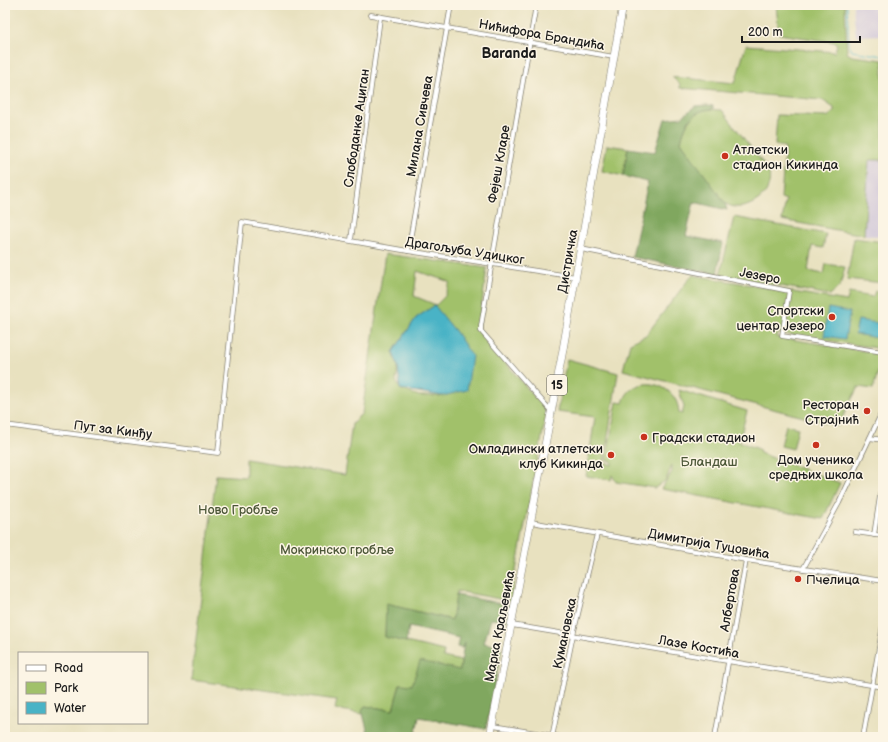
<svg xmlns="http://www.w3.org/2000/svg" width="888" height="742" font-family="'Balsamiq Sans',sans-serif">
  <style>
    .industrial { fill: #c9bfd7 }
    .green { fill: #a1c16a; stroke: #5e6e43; fill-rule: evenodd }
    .forest { fill: #80a75e; stroke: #4e623d }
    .water { fill: #49b3c6; stroke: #326871 }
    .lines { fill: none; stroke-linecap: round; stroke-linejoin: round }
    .stream { stroke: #49b3c6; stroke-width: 1 }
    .street-casing { stroke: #827e6e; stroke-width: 5.5 }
    .primary-casing { stroke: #827e6e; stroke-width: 8 }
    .street { stroke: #fff; stroke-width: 4 }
    .primary { stroke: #fff; stroke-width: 7 }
    .poi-dot { fill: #c8321e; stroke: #fcf5e5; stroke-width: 1.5 }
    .labels { text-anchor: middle; stroke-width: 3; stroke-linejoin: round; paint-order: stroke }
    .shield { fill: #fcf5e5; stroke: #5f5d58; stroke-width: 1 }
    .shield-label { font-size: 12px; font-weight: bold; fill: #1c1c1c }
    .street-label { font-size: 13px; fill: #1c1c1c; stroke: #fcf5e5 }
    .poi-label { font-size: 13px; fill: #1c1c1c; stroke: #fcf5e5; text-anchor: start }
    .park-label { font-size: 13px; fill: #4b5637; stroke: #fcf5e5 }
    .neighbourhood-label { font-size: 14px; font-weight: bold; fill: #1c1c1c; stroke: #fcf5e5 }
  </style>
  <rect width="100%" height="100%" fill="#fcf5e5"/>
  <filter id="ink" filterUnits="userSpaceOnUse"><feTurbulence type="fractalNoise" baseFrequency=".025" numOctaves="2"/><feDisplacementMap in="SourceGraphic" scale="8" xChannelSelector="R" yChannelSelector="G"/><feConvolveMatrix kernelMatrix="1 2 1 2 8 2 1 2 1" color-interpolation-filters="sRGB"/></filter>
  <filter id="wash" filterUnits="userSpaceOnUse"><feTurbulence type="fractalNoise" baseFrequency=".012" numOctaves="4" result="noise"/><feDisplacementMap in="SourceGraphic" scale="16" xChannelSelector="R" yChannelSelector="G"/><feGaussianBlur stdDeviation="0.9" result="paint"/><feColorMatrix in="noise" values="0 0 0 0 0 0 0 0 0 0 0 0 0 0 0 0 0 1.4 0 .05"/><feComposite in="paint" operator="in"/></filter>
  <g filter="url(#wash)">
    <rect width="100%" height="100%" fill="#e8e1bf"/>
    <!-- industrial -->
    <g class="industrial">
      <polygon points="853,5 883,5 883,35 856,36"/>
      <polygon points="869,160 883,160 883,237 864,235"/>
    </g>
    <!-- green -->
    <g class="green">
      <polygon points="776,5 845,5 847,53 852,56 883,60 883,160 869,160 864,235 782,220 786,200 781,198 785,147 775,145 777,115 827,117 834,112 834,108 822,100 680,88 680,84 672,77 735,83 746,45 835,52 837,44 834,42 779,34"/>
      <path d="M 703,109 L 722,110 L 769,171 C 771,183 768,193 758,200 C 748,207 738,210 726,204 C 720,200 688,152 681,142 C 684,127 689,117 703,109 Z"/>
      <polygon points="607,145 628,148 623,176 602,171"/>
      <polygon points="734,217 826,234 823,248 812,246 808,271 824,274 826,264 845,267 840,286 830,295 720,275"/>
      <polygon points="854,238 883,242 883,283 847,279"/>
      <path d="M 385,254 L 487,268 L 478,331 L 547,411 L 510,601 L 457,591 L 453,620 L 386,604 L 385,637 L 444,651 L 443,657 L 461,661 L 460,671 L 412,685 L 400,684 L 393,710 L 365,706 L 362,710 L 363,714 L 335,709 L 337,700 L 191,680 L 216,475 L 246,477 L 246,459 L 345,475 L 352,424 L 362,413 ZM 417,271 L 450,282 L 445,296 L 436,305 L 414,296 ZM 434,306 L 456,332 L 443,396 L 419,396 L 400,389 L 396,381 L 398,366 L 393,352 L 416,318 Z"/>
      <polygon points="692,275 847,301 849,293 873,297 875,291 883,293 883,349 778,333 777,337 883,354 883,364 880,365 873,389 858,387 838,426 623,370 630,343 646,335"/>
      <path d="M 567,359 L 618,373 L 604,462 L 612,465 L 612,461 L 606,460 L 617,402 L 623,403 C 631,372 678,381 679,413 L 682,414 L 684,407 L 679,390 L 747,411 L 739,442 L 759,449 L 760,453 L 840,483 L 823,519 L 661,489 L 672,472 L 672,465 L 666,480 L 655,488 L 616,482 L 612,475 L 611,480 L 586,476 L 595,417 L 557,412 Z"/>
      <polygon points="786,425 798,428 793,449 781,446"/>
    </g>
    <!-- forest -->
    <g class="forest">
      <path d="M 707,105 L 713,106 L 713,109 C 692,110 685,123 681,142 L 725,203 L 727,210 L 694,202 L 686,236 L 723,243 L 717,274 L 632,257 L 648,182 L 623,176 L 628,148 L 655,152 L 665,119 L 682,117 L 695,106 Z"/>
      <polygon points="456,595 510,605 507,621 491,619 484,643 502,647 486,729 419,717 415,737 369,737 362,710 365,706 393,710 400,684 412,685 420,661 460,670 464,643 462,648 457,647 459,638 409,627 406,642 385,637 386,604 452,620"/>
    </g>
    <!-- water -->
    <g class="water">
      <polygon points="435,305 435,306 456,332 472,356 467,390 443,396 400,389 398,366 393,352 416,318"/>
      <polygon points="828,308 850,312 845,339 824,336"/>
      <polygon points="858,320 883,324 883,339 855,334"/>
    </g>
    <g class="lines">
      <!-- stream -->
      <polyline class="stream" points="847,5 849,45 852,51 883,56"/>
    </g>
  </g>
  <g filter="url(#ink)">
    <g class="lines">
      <defs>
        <g id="street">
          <polyline points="536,5 481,326 481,331 551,411"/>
          <polyline points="371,15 614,57"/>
          <polyline points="351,240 380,18"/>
          <polyline points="581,249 789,291 782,336 883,352"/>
          <polyline points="408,251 451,5"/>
          <polyline points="5,425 218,453 242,222 408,251 576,277"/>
          <polyline points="870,438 883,440"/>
          <polyline points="531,522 746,560 883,581"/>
          <polyline points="855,532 883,536"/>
          <polyline points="874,535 881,490"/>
          <polyline points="803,569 839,503 883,410"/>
          <polyline points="512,625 883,687"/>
          <polyline points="493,726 561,737"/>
          <polyline points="552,737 573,635 597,534"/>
          <polyline points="715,737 746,560"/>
          <polyline points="863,737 883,625"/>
        </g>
        <polyline id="primary" points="490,737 562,355 623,5"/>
      </defs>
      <!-- street casing -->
      <use href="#street" class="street-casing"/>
      <!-- primary casing -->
      <use href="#primary" class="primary-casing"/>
      <!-- street -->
      <use href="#street" class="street"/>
      <!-- primary -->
      <use href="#primary" class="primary"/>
    </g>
  </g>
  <!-- markers -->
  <g class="poi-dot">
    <circle cx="725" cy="156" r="4"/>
    <circle cx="832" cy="317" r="4"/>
    <circle cx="867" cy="411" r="4"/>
    <circle cx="644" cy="437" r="4"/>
    <circle cx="816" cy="445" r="4"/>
    <circle cx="611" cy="455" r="4"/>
    <circle cx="798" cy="579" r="4"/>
  </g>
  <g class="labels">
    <!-- shield labels -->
    <rect class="shield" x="547" y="375" width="20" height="20" rx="3"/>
    <g class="shield-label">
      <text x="557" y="389">15</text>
    </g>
    <!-- street labels -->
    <g class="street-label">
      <text transform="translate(542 34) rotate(10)" y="5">Нићифора Брандића</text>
      <text transform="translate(419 126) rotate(-80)" y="5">Милана Сивчева</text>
      <text transform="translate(356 128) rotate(-82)" y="5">Слободанке Ациган</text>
      <text transform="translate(498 164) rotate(-80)" y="5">Фејеш Кларе</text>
      <text transform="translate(465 250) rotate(9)" y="5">Драгољуба Удицког</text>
      <text transform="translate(567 261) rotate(-80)" y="5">Дистричка</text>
      <text transform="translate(760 275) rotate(11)" y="5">Језеро</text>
      <text transform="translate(113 429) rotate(7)" y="5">Пут за Кинђу</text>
      <text transform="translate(709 543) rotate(10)" y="5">Димитрија Туцовића</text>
      <text transform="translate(729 600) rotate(-80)" y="5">Албертова</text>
      <text transform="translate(499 626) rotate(-79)" y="5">Марка Краљевића</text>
      <text transform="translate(564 633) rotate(-78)" y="5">Кумановска</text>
      <text transform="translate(699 646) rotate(10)" y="5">Лазе Костића</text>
    </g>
    <!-- poi labels -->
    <g class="poi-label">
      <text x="733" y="154">Атлетски<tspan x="733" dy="15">стадион Кикинда</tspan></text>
      <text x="824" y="315" text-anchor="end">Спортски<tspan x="824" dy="15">центар Језеро</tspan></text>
      <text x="859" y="409" text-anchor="end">Ресторан<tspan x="859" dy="15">Страјнић</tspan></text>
      <text x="652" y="442">Градски стадион</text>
      <text x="603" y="453" text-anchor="end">Омладински атлетски<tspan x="603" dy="15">клуб Кикинда</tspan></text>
      <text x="816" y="464" text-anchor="middle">Дом ученика<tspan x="816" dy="15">средњих школа</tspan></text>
      <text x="806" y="584">Пчелица</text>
    </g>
    <!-- park labels -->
    <g class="park-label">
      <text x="709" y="466">Бландаш</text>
      <text x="238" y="514">Ново Гробље</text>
      <text x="337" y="554">Мокринско гробље</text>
    </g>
    <!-- neighbourhood labels -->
    <g class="neighbourhood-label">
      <text x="509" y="58">Baranda</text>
    </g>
  </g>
  <!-- margin -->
  <rect width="888" height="742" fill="none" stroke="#fcf5e5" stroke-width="20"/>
  <!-- legend -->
  <rect x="18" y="652" width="130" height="72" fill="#fcf5e5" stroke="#a29e95"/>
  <rect x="26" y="665" width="20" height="6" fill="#ffffff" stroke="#a29e95"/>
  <text x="54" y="672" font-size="12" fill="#1c1c1c">Road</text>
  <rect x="26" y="682" width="20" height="12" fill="#a1c16a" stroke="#a29e95"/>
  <text x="54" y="692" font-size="12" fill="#1c1c1c">Park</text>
  <rect x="26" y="702" width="20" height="12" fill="#49b3c6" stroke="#a29e95"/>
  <text x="54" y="712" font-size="12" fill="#1c1c1c">Water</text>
  <!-- scale -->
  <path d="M742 36v6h118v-6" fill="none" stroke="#1c1c1c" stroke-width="2"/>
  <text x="748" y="36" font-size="12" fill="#1c1c1c" stroke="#fcf5e5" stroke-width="3" paint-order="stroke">200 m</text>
</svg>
